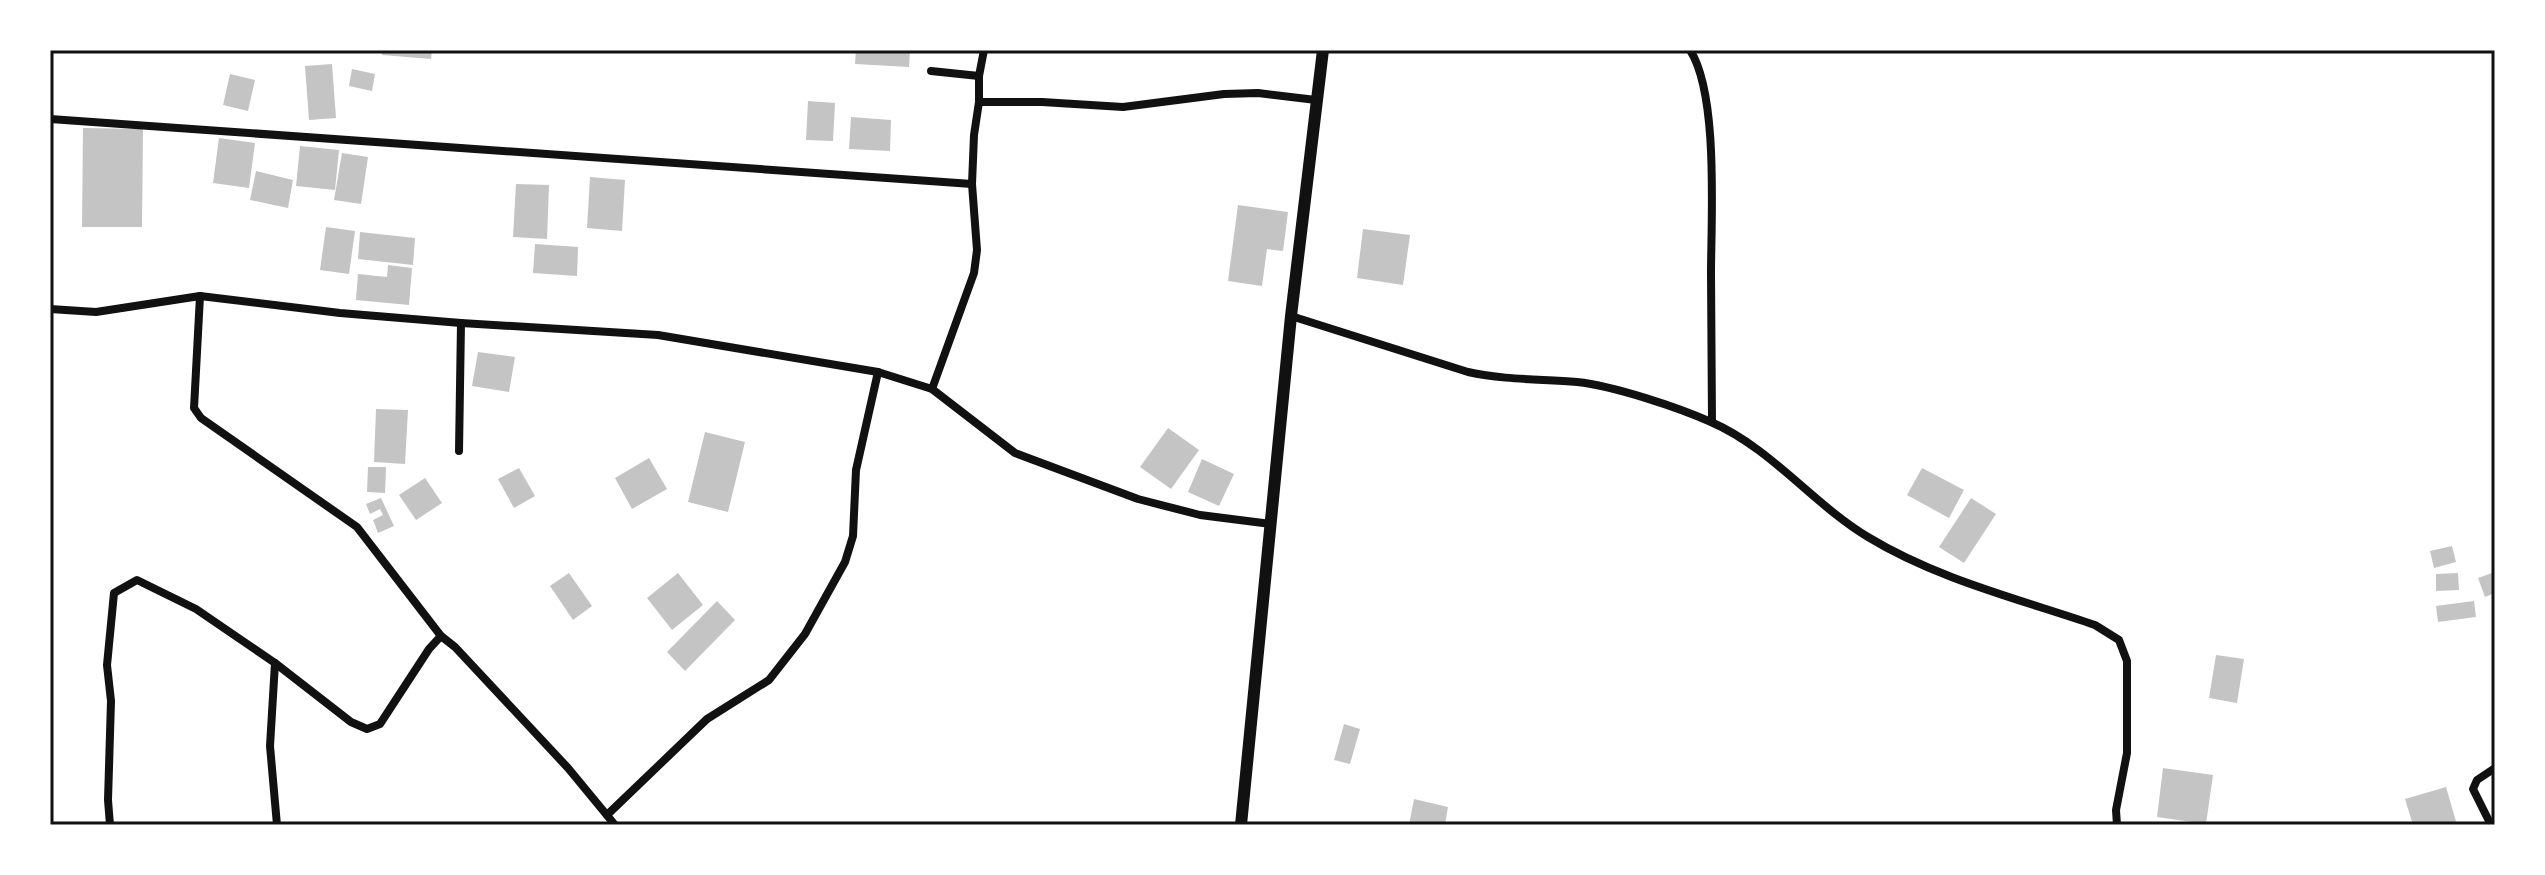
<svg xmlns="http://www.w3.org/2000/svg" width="2545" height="875" font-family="Roboto,sans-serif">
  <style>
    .building { fill: #c4c4c4 }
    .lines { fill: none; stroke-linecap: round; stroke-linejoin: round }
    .minor { stroke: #111; stroke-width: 8 }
    .tertiary { stroke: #111; stroke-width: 12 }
    .neatline { fill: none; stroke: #111; stroke-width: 3 }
  </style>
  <rect width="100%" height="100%" fill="#fff"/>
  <!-- building -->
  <g class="building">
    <polygon points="382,50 432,50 431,59 382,55"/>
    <polygon points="856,50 910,50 909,67 855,64"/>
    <polygon points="332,64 336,118 309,120 305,66"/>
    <polygon points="352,69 375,74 372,91 349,86"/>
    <polygon points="230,74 255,80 248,111 223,105"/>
    <polygon points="808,101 835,103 833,141 806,140"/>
    <polygon points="851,117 891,120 890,151 849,149"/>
    <polygon points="83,128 143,129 142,227 82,227"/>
    <polygon points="219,138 255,143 249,188 213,183"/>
    <polygon points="300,146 339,150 335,190 296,186"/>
    <polygon points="342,153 368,157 361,204 334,200"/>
    <polygon points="256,171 293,180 288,208 250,200"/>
    <polygon points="590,177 625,180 622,231 587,228"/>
    <polygon points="516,184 549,185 547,239 513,237"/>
    <polygon points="1238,205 1288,212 1283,251 1267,249 1262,286 1228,281"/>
    <polygon points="326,227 355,231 349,274 320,270"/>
    <polygon points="1363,229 1410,235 1403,285 1357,278"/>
    <polygon points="360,232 415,238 413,265 358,259"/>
    <polygon points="535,244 578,247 577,276 533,273"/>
    <polygon points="388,265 412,268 409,305 356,300 358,274 387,277"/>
    <polygon points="478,352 515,357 509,392 472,386"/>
    <polygon points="376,409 408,410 405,464 374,462"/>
    <polygon points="1168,428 1199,450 1171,489 1140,467"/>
    <polygon points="705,432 745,442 728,512 688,502"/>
    <polygon points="649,458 667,489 632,509 615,478"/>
    <polygon points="1202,459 1234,474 1219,506 1188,492"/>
    <polygon points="368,467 386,467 385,493 367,492"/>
    <polygon points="519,468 535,496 514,508 498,479"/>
    <polygon points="1922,468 1964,490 1949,518 1907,495"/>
    <polygon points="425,478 442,503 416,520 399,495"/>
    <polygon points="381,498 394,526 378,533 373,520 383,515 380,509 370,514 366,504"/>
    <polygon points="1971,498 1996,514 1964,563 1939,547"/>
    <polygon points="2452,546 2456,562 2434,568 2430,551"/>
    <polygon points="2495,572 2495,593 2485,597 2478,578"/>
    <polygon points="569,573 592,606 573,620 550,586"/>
    <polygon points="678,573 703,605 672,630 647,598"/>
    <polygon points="2458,573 2459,590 2436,591 2436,574"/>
    <polygon points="717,601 735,620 685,671 667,652"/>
    <polygon points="2474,601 2476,617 2438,622 2436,606"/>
    <polygon points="2216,655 2244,659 2237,703 2209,698"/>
    <polygon points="1344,724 1360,729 1350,764 1334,760"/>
    <polygon points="2163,768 2213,775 2206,824 2157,817"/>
    <polygon points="2446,787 2457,825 2413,825 2405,799"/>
    <polygon points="1414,799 1448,807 1445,825 1409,825"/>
  </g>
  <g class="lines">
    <!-- minor -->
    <g class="minor">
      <path d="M 1690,50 C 1719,95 1711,220 1711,274 C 1711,324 1712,373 1712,422"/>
      <polyline points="931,71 979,76 984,50"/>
      <polyline points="979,76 979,102 1042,102 1123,107 1224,94 1258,93 1316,100"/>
      <polyline points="50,119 972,184 974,135 979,102"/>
      <polyline points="200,296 194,408 201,418 357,527 441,636"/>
      <polyline points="50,309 96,312 200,296 340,313 461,323 459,451"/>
      <path d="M 1291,316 L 1468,372 C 1504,380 1540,379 1577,382 C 1614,386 1677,407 1711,422 C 1771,448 1813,504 1868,537 C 1937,579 2019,599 2095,625 L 2119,640 L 2127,661 L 2127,753 L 2116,810 L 2117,825"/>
      <polyline points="461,323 658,335 878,372 932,389 974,273 977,250 972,184"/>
      <polyline points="932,389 1015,453 1138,499 1200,515 1271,524"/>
      <polyline points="275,663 351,722 367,729 380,724 429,649 441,636 455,647 568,768 615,825"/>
      <polyline points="607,815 707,719 769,680 805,634 845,562 853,536 856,470 878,372"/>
      <polyline points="110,825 108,800 111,701 107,665 114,593 137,580 196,609 275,663 270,746 277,825"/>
      <polyline points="2491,825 2473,789 2477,780 2495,768"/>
    </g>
    <!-- tertiary -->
    <polyline class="tertiary" points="1241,825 1291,316 1323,50"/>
  </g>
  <!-- border -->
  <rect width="2545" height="875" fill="none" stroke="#ffffff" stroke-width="104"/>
  <rect x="52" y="52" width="2441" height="771" class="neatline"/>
</svg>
